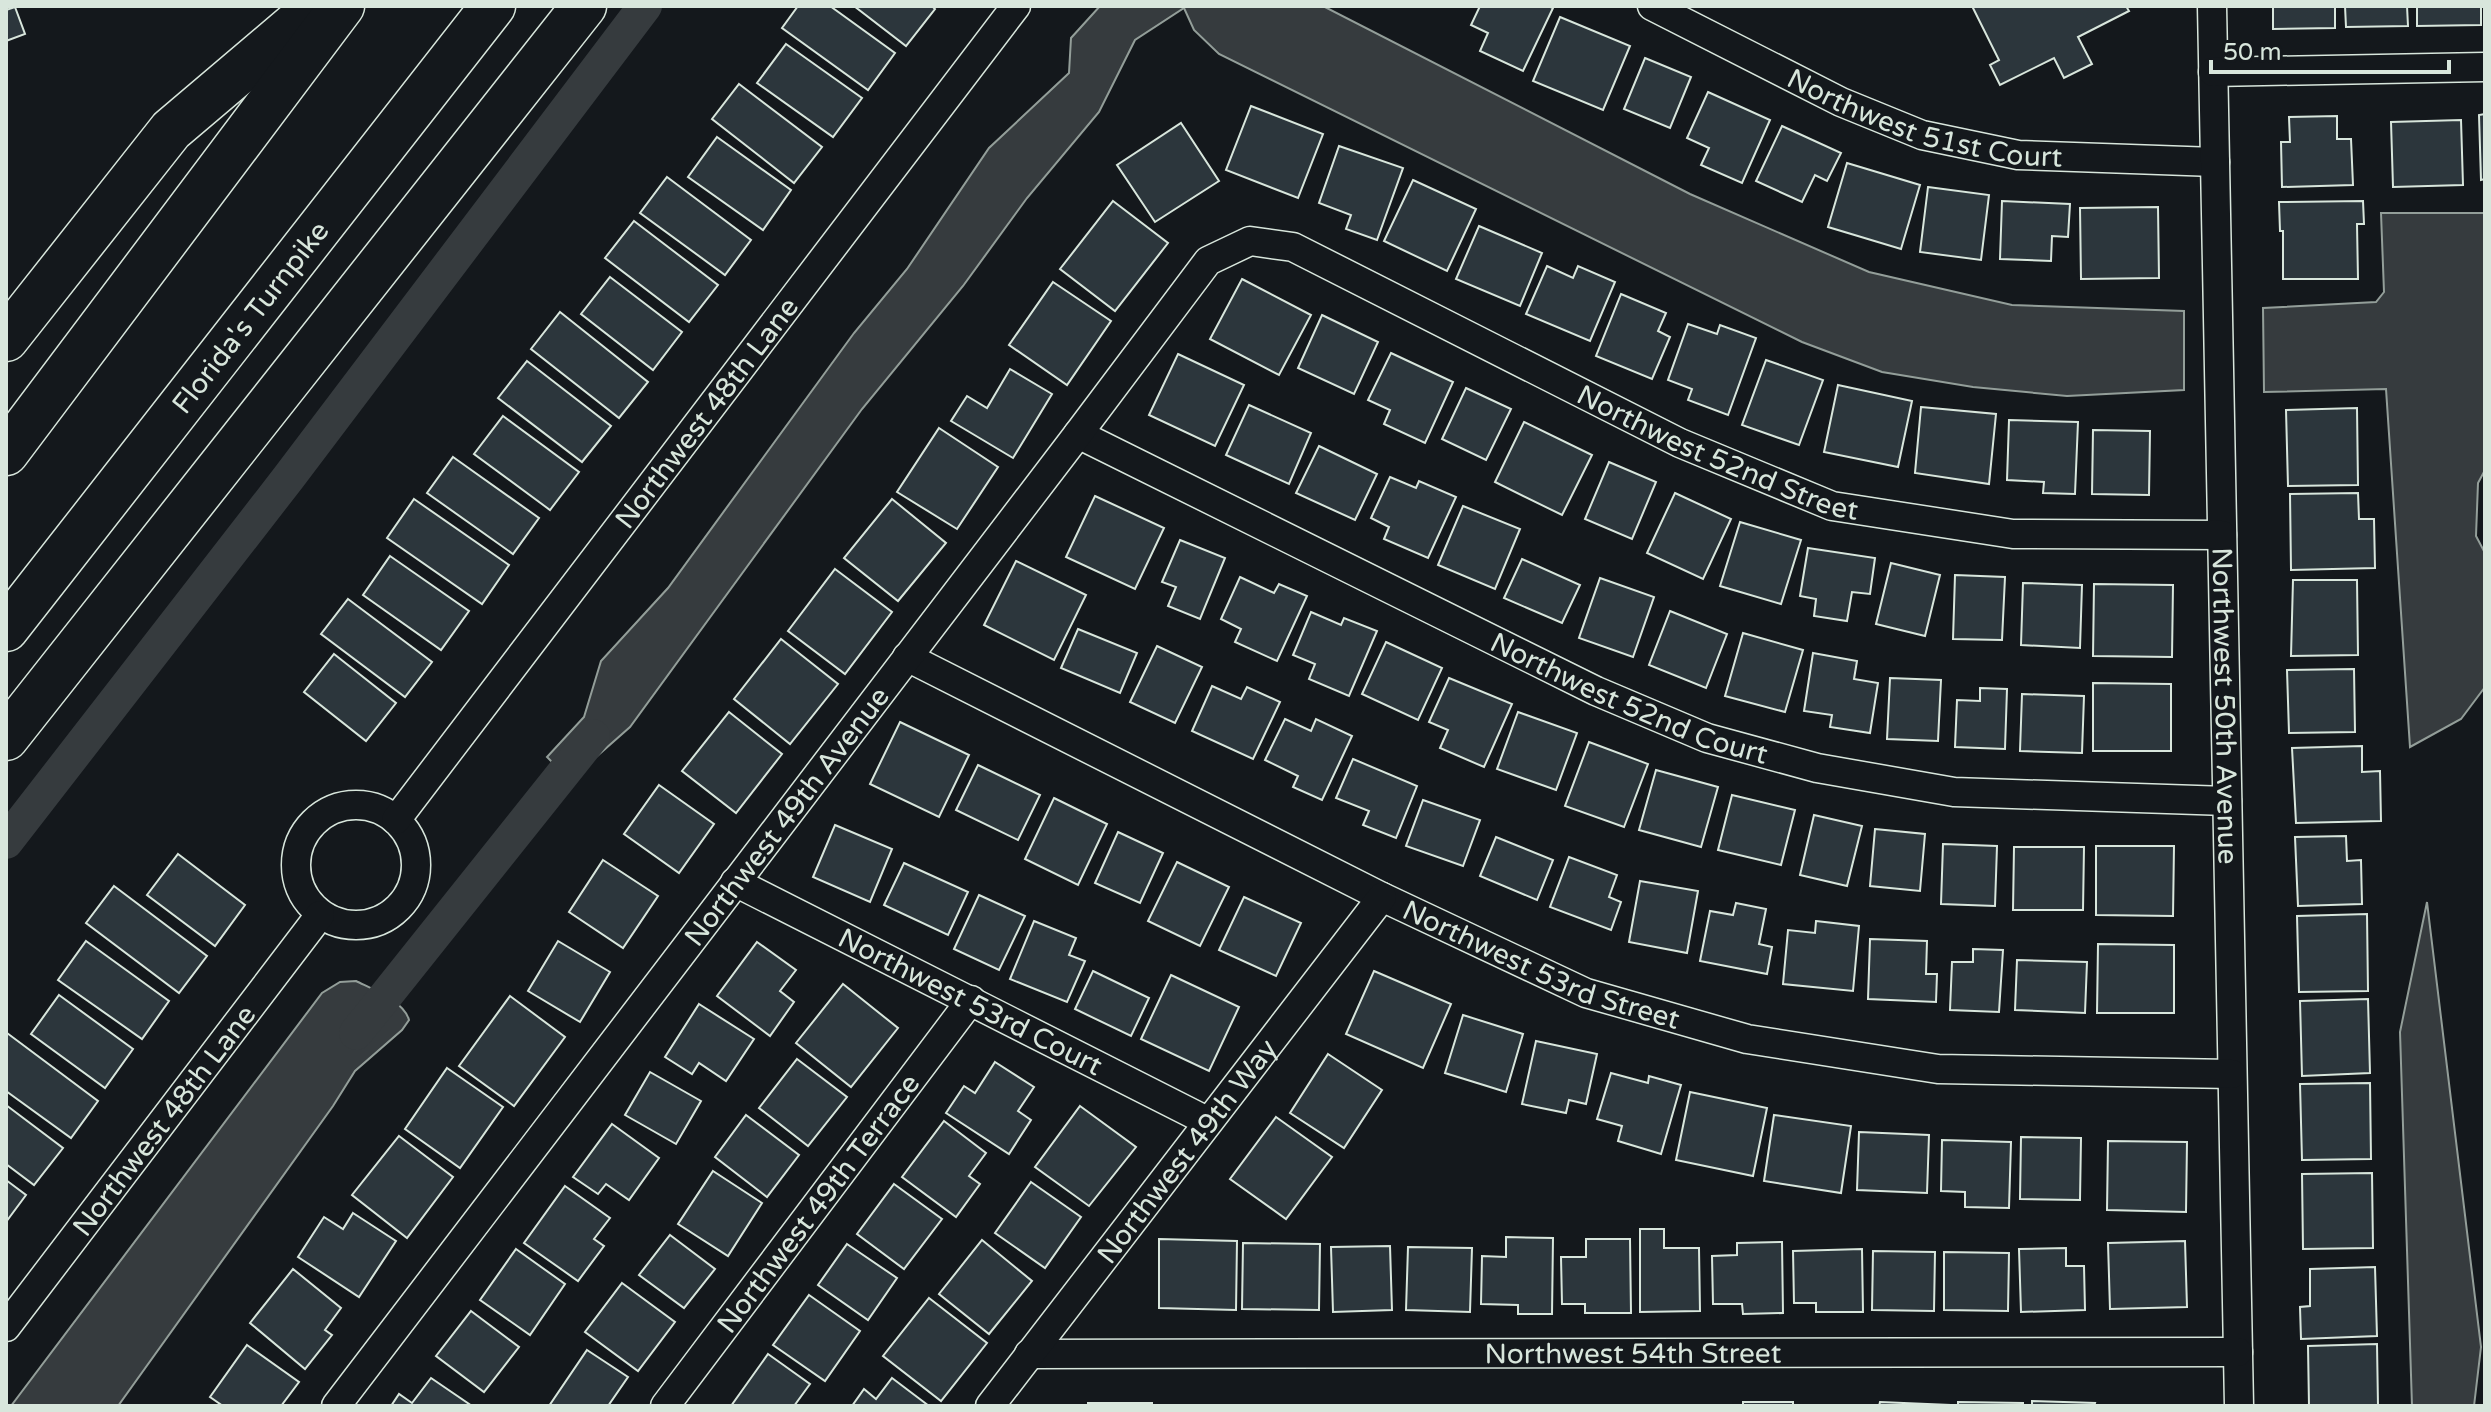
<svg xmlns="http://www.w3.org/2000/svg" width="2491" height="1412" font-family="'Varela Round',sans-serif">
  <style>
    .water { fill: #363b3e; stroke: #939e99; stroke-width: 2 }
    .lines { fill: none; stroke-linecap: round; stroke-linejoin: round }
    .canal { stroke: #363b3e; stroke-width: 34 }
    .building { fill: #2c363c; stroke: #d8e6dc; stroke-width: 2 }
    .street-casing { stroke: #d8e6dc; stroke-width: 31 }
    .highway-casing { stroke: #d8e6dc; stroke-width: 47 }
    .street { stroke: #14181c; stroke-width: 28 }
    .highway { stroke: #14181c; stroke-width: 44 }
    .labels { text-anchor: middle; stroke-width: 6; stroke-linejoin: round; paint-order: stroke }
    .street-label { font-size: 28px; fill: #d8e6dc; stroke: #14181c }
  </style>
  <rect width="100%" height="100%" fill="#14181c"/>
  <!-- water -->
  <g class="water">
    <polygon points="1100,6 1323,6 1690,194 1869,272 2012,305 2184,311 2184,390 2067,396 1973,387 1882,372 1802,342 1219,54 1194,30 1184,8 1135,40 1099,112 1027,198 963,286 862,409 630,727 570,780 547,757 584,717 601,661 668,588 854,333 907,269 989,148 1069,73 1071,38"/>
    <polygon points="2381,213 2485,213 2485,470 2478,483 2476,536 2485,553 2485,687 2461,719 2410,747 2386,389 2264,392 2263,308 2376,302 2384,292"/>
    <polygon points="2427,902 2481,1347 2474,1406 2412,1406 2400,1032"/>
    <path d="M 356,981 C 372,989 404,1001 409,1020 L 402,1030 L 355,1071 L 333,1106 L 118,1406 L 11,1406 L 322,993 L 340,982 Z"/>
  </g>
  <g class="lines">
    <!-- canal -->
    <g class="canal">
      <polyline points="6,842 289,477 645,6"/>
      <polyline points="356,1033 593,736"/>
    </g>
  </g>
  <!-- building -->
  <g class="building">
    <polygon points="798,6 830,6 895,53 868,90 782,28"/>
    <polygon points="854,6 932,6 935,9 906,46"/>
    <polygon points="1480,6 1548,6 1553,8 1523,71 1480,51 1488,33 1471,25"/>
    <polygon points="1972,6 2126,6 2129,11 2078,37 2092,64 2064,78 2054,58 2000,85 1990,65 1999,60"/>
    <polygon points="2273,6 2335,6 2335,28 2273,29"/>
    <polygon points="2345,6 2407,6 2408,26 2346,27"/>
    <polygon points="2417,6 2481,6 2481,25 2417,26"/>
    <polygon points="15,7 25,34 6,41 6,10"/>
    <polygon points="1560,17 1630,46 1603,110 1533,81"/>
    <polygon points="786,44 862,98 833,137 757,83"/>
    <polygon points="1645,58 1691,77 1670,128 1624,109"/>
    <polygon points="739,84 822,147 794,183 712,119"/>
    <polygon points="1708,92 1770,120 1742,183 1701,165 1709,148 1687,138"/>
    <polygon points="1251,106 1323,134 1298,198 1226,170"/>
    <polygon points="2485,114 2485,179 2481,180 2479,115"/>
    <polygon points="2337,116 2337,139 2351,139 2353,185 2282,187 2281,142 2290,142 2289,117"/>
    <polygon points="2461,120 2463,185 2393,187 2391,122"/>
    <polygon points="1181,123 1219,181 1155,222 1117,165"/>
    <polygon points="1782,126 1841,153 1827,181 1815,175 1802,202 1756,181"/>
    <polygon points="717,137 791,190 763,230 688,177"/>
    <polygon points="1339,146 1403,168 1377,240 1346,229 1351,215 1319,203"/>
    <polygon points="1847,163 1920,185 1901,249 1828,227"/>
    <polygon points="667,177 751,240 725,275 640,213"/>
    <polygon points="1413,180 1476,209 1447,271 1384,241"/>
    <polygon points="1928,187 1989,195 1981,260 1920,252"/>
    <polygon points="1113,201 1168,243 1115,311 1060,269"/>
    <polygon points="2002,201 2070,204 2068,237 2052,236 2051,261 2000,259"/>
    <polygon points="2363,201 2364,224 2357,224 2358,279 2283,279 2283,231 2280,231 2279,202"/>
    <polygon points="2158,207 2159,278 2081,279 2080,208"/>
    <polygon points="634,221 718,285 689,322 605,258"/>
    <polygon points="1479,226 1542,253 1520,306 1456,279"/>
    <polygon points="1547,266 1573,278 1578,266 1615,282 1590,341 1526,314"/>
    <polygon points="610,277 682,332 653,370 581,314"/>
    <polygon points="1242,279 1311,315 1279,375 1210,339"/>
    <polygon points="1053,282 1111,321 1067,385 1009,345"/>
    <polygon points="1621,294 1666,313 1658,331 1670,337 1652,379 1596,356"/>
    <polygon points="560,312 648,382 619,418 531,349"/>
    <polygon points="1322,315 1378,342 1354,394 1298,368"/>
    <polygon points="1688,324 1717,334 1720,325 1756,338 1728,415 1688,400 1692,389 1668,380"/>
    <polygon points="1391,353 1453,382 1425,443 1384,424 1390,410 1368,400"/>
    <polygon points="1178,354 1244,385 1215,446 1149,415"/>
    <polygon points="1766,360 1823,380 1799,445 1742,425"/>
    <polygon points="527,361 611,426 582,462 498,398"/>
    <polygon points="1010,369 1052,394 1013,458 951,421 967,396 987,408"/>
    <polygon points="1838,385 1912,401 1898,467 1824,452"/>
    <polygon points="1466,388 1511,409 1486,460 1442,439"/>
    <polygon points="1249,405 1311,433 1289,484 1226,455"/>
    <polygon points="1921,407 1996,414 1989,484 1915,473"/>
    <polygon points="2357,408 2358,485 2288,486 2286,410"/>
    <polygon points="503,416 579,472 550,510 474,454"/>
    <polygon points="2009,420 2078,422 2075,494 2043,493 2044,482 2007,480"/>
    <polygon points="1524,422 1592,455 1562,515 1495,482"/>
    <polygon points="939,428 998,467 957,529 897,492"/>
    <polygon points="2093,430 2150,431 2149,495 2092,494"/>
    <polygon points="1319,446 1377,474 1355,520 1296,493"/>
    <polygon points="453,457 539,518 513,554 427,493"/>
    <polygon points="1609,462 1656,482 1632,539 1585,519"/>
    <polygon points="1390,477 1416,488 1419,481 1456,497 1428,558 1384,539 1389,527 1371,518"/>
    <polygon points="1675,493 1731,519 1703,579 1647,553"/>
    <polygon points="2358,493 2359,519 2374,519 2375,568 2291,570 2290,494"/>
    <polygon points="1095,496 1164,528 1135,589 1066,557"/>
    <polygon points="414,499 509,565 482,604 387,538"/>
    <polygon points="892,499 946,543 898,601 844,558"/>
    <polygon points="1463,506 1520,529 1495,589 1438,565"/>
    <polygon points="1740,522 1801,540 1781,604 1720,586"/>
    <polygon points="1180,540 1225,558 1200,619 1168,606 1176,587 1162,582"/>
    <polygon points="1808,548 1875,558 1870,594 1852,592 1847,621 1814,616 1816,599 1800,596"/>
    <polygon points="390,556 469,611 441,650 363,595"/>
    <polygon points="1522,559 1580,585 1562,623 1504,598"/>
    <polygon points="1016,561 1086,595 1054,660 984,625"/>
    <polygon points="1891,563 1940,575 1925,636 1876,624"/>
    <polygon points="835,569 892,612 845,674 788,631"/>
    <polygon points="1955,575 2005,577 2002,640 1953,639"/>
    <polygon points="1240,577 1274,593 1279,584 1307,596 1277,661 1235,642 1241,629 1221,619"/>
    <polygon points="1600,578 1654,597 1633,657 1579,638"/>
    <polygon points="2293,580 2357,580 2358,655 2291,656"/>
    <polygon points="2023,583 2082,585 2080,648 2021,645"/>
    <polygon points="2094,584 2173,585 2172,657 2093,656"/>
    <polygon points="348,599 432,662 405,697 321,634"/>
    <polygon points="1670,611 1727,634 1706,688 1649,665"/>
    <polygon points="1311,612 1341,625 1344,618 1377,631 1349,696 1309,679 1315,664 1293,655"/>
    <polygon points="1078,629 1137,653 1120,693 1061,668"/>
    <polygon points="1743,633 1803,650 1785,712 1725,696"/>
    <polygon points="781,639 838,684 790,744 734,699"/>
    <polygon points="1386,642 1442,668 1418,720 1362,694"/>
    <polygon points="1157,646 1202,667 1175,723 1130,702"/>
    <polygon points="1813,653 1857,661 1854,679 1878,683 1870,733 1830,727 1832,715 1804,711"/>
    <polygon points="334,654 396,703 366,741 304,692"/>
    <polygon points="2354,669 2355,732 2289,733 2287,670"/>
    <polygon points="1449,678 1512,704 1484,767 1440,748 1448,730 1429,722"/>
    <polygon points="1890,678 1941,680 1938,741 1887,739"/>
    <polygon points="2093,683 2171,684 2171,751 2093,751"/>
    <polygon points="1212,686 1241,699 1247,687 1280,702 1253,759 1192,731"/>
    <polygon points="1980,688 2007,689 2005,749 1955,747 1957,700 1980,701"/>
    <polygon points="2022,694 2084,696 2082,753 2020,751"/>
    <polygon points="729,712 782,754 736,813 682,771"/>
    <polygon points="1518,712 1577,733 1556,790 1497,769"/>
    <polygon points="1285,719 1311,731 1316,719 1352,736 1322,800 1293,787 1298,776 1265,760"/>
    <polygon points="900,722 969,755 939,817 870,784"/>
    <polygon points="1589,742 1648,764 1624,827 1565,806"/>
    <polygon points="2362,746 2362,772 2380,771 2381,821 2296,823 2292,748"/>
    <polygon points="1353,759 1417,786 1396,838 1363,825 1369,811 1336,798"/>
    <polygon points="978,765 1040,795 1018,840 956,810"/>
    <polygon points="1656,770 1718,787 1701,847 1639,830"/>
    <polygon points="659,785 714,824 679,873 624,834"/>
    <polygon points="1732,795 1795,810 1781,865 1718,850"/>
    <polygon points="1054,798 1107,824 1078,885 1025,859"/>
    <polygon points="1423,800 1480,820 1463,866 1406,846"/>
    <polygon points="1814,815 1862,826 1847,886 1800,875"/>
    <polygon points="835,825 892,849 870,902 813,877"/>
    <polygon points="1875,829 1925,834 1920,891 1870,886"/>
    <polygon points="1118,832 1163,853 1140,903 1095,883"/>
    <polygon points="2346,836 2347,861 2361,860 2362,904 2298,906 2295,837"/>
    <polygon points="1496,837 1553,860 1537,900 1480,876"/>
    <polygon points="1943,844 1997,846 1995,906 1941,904"/>
    <polygon points="2096,846 2174,846 2173,916 2096,915"/>
    <polygon points="2014,847 2084,847 2083,910 2013,910"/>
    <polygon points="178,854 245,905 215,946 147,895"/>
    <polygon points="1569,857 1617,875 1609,897 1621,902 1611,930 1550,907"/>
    <polygon points="603,860 658,896 623,948 569,912"/>
    <polygon points="1177,862 1229,887 1200,946 1148,921"/>
    <polygon points="904,863 968,892 948,935 884,905"/>
    <polygon points="1640,881 1698,891 1687,953 1629,942"/>
    <polygon points="114,886 207,956 179,993 86,923"/>
    <polygon points="979,895 1025,916 999,970 954,949"/>
    <polygon points="1244,897 1301,923 1276,976 1219,950"/>
    <polygon points="1736,903 1766,909 1759,944 1772,947 1767,974 1700,961 1710,911 1733,915"/>
    <polygon points="2367,914 2368,991 2299,992 2297,916"/>
    <polygon points="1034,921 1076,938 1069,955 1085,961 1067,1002 1010,979"/>
    <polygon points="1816,921 1859,926 1853,991 1783,984 1788,930 1815,933"/>
    <polygon points="1870,939 1927,941 1926,974 1937,974 1936,1002 1868,999"/>
    <polygon points="86,941 169,1001 142,1039 58,980"/>
    <polygon points="558,941 610,972 580,1022 528,991"/>
    <polygon points="757,942 796,970 780,991 794,1002 770,1036 717,996"/>
    <polygon points="2098,944 2174,945 2174,1013 2097,1013"/>
    <polygon points="1973,949 2003,950 1999,1012 1950,1010 1952,962 1973,962"/>
    <polygon points="2017,960 2087,962 2085,1013 2015,1010"/>
    <polygon points="1093,971 1149,998 1131,1036 1075,1009"/>
    <polygon points="1374,971 1451,1004 1423,1068 1346,1034"/>
    <polygon points="1171,975 1239,1007 1209,1071 1141,1039"/>
    <polygon points="843,984 898,1028 851,1087 796,1043"/>
    <polygon points="59,995 133,1049 105,1088 31,1034"/>
    <polygon points="510,996 565,1037 514,1106 459,1066"/>
    <polygon points="2368,999 2370,1073 2302,1076 2300,1001"/>
    <polygon points="699,1004 754,1039 726,1081 699,1063 692,1074 665,1057"/>
    <polygon points="1463,1015 1523,1034 1506,1092 1445,1073"/>
    <polygon points="7,1033 98,1101 71,1138 6,1091"/>
    <polygon points="1536,1041 1597,1054 1586,1104 1569,1100 1566,1113 1522,1104"/>
    <polygon points="1328,1054 1382,1090 1344,1148 1290,1113"/>
    <polygon points="797,1059 847,1097 808,1146 759,1108"/>
    <polygon points="995,1062 1034,1087 1018,1111 1031,1120 1009,1154 946,1113 964,1086 975,1093"/>
    <polygon points="447,1068 503,1107 460,1168 405,1129"/>
    <polygon points="650,1072 701,1101 676,1144 625,1115"/>
    <polygon points="1611,1073 1648,1083 1649,1076 1681,1085 1661,1154 1618,1141 1622,1126 1597,1119"/>
    <polygon points="2370,1083 2371,1159 2302,1160 2300,1084"/>
    <polygon points="1690,1092 1767,1108 1753,1176 1676,1160"/>
    <polygon points="6,1105 63,1148 34,1185 6,1164"/>
    <polygon points="1080,1106 1136,1147 1089,1206 1035,1167"/>
    <polygon points="746,1115 799,1155 767,1197 715,1157"/>
    <polygon points="1774,1115 1851,1126 1841,1193 1764,1181"/>
    <polygon points="1276,1117 1332,1157 1286,1219 1230,1179"/>
    <polygon points="944,1121 986,1153 969,1176 980,1184 956,1217 902,1177"/>
    <polygon points="612,1124 659,1158 629,1200 606,1184 598,1194 573,1177"/>
    <polygon points="1859,1132 1929,1135 1927,1193 1857,1190"/>
    <polygon points="399,1136 453,1177 407,1238 352,1195"/>
    <polygon points="2021,1137 2081,1138 2080,1200 2020,1199"/>
    <polygon points="1942,1140 2011,1142 2009,1208 1965,1207 1965,1192 1941,1191"/>
    <polygon points="2108,1141 2187,1142 2186,1212 2107,1210"/>
    <polygon points="713,1171 762,1203 728,1256 678,1224"/>
    <polygon points="2372,1173 2373,1248 2303,1249 2302,1174"/>
    <polygon points="6,1180 26,1195 6,1222"/>
    <polygon points="1031,1182 1081,1217 1045,1268 995,1233"/>
    <polygon points="894,1184 942,1219 904,1269 857,1234"/>
    <polygon points="565,1186 610,1218 594,1239 604,1246 578,1281 524,1243"/>
    <polygon points="353,1213 396,1241 359,1297 298,1257 324,1217 343,1229"/>
    <polygon points="1640,1229 1664,1229 1664,1248 1699,1248 1700,1311 1640,1312"/>
    <polygon points="670,1235 715,1269 684,1308 639,1275"/>
    <polygon points="1506,1237 1553,1238 1552,1314 1518,1314 1518,1305 1481,1304 1482,1256 1506,1257"/>
    <polygon points="1159,1239 1237,1241 1236,1310 1159,1308"/>
    <polygon points="1586,1239 1630,1239 1631,1313 1585,1313 1585,1304 1562,1304 1561,1257 1586,1257"/>
    <polygon points="982,1240 1032,1281 989,1334 939,1294"/>
    <polygon points="2185,1241 2187,1307 2110,1309 2108,1243"/>
    <polygon points="1782,1242 1783,1313 1743,1314 1742,1304 1713,1304 1712,1256 1737,1255 1737,1243"/>
    <polygon points="1243,1243 1320,1244 1319,1310 1242,1309"/>
    <polygon points="847,1244 897,1278 868,1320 818,1285"/>
    <polygon points="1390,1246 1392,1310 1333,1312 1331,1247"/>
    <polygon points="1408,1247 1472,1248 1470,1312 1406,1310"/>
    <polygon points="2066,1248 2066,1266 2084,1266 2085,1310 2021,1312 2019,1249"/>
    <polygon points="516,1249 565,1284 530,1335 480,1300"/>
    <polygon points="1862,1249 1863,1312 1816,1312 1816,1303 1794,1303 1793,1251"/>
    <polygon points="1873,1251 1935,1252 1934,1311 1872,1310"/>
    <polygon points="1944,1252 2009,1253 2008,1311 1944,1310"/>
    <polygon points="2375,1267 2377,1336 2301,1339 2300,1307 2310,1306 2310,1269"/>
    <polygon points="293,1269 341,1308 325,1330 332,1335 305,1369 250,1323"/>
    <polygon points="622,1283 675,1322 638,1371 585,1332"/>
    <polygon points="809,1295 860,1331 825,1381 773,1345"/>
    <polygon points="929,1298 987,1343 941,1401 883,1356"/>
    <polygon points="471,1311 519,1347 484,1392 436,1356"/>
    <polygon points="2377,1344 2378,1406 2309,1406 2308,1346"/>
    <polygon points="247,1345 299,1382 281,1406 223,1406 210,1397"/>
    <polygon points="587,1350 628,1377 608,1406 549,1406"/>
    <polygon points="768,1354 810,1384 794,1406 731,1406"/>
    <polygon points="431,1378 472,1406 391,1406 399,1394 412,1403"/>
    <polygon points="892,1378 929,1406 852,1406 864,1389 876,1399"/>
    <polygon points="2032,1401 2095,1403 2094,1406 2032,1406"/>
    <rect x="1743" y="1402" width="50" height="4"/>
    <polygon points="1880,1402 1950,1405 1950,1406 1879,1406"/>
    <polygon points="1958,1402 2023,1403 2023,1406 1958,1406"/>
    <rect x="1088" y="1403" width="64" height="3"/>
  </g>
  <g class="lines">
    <defs>
      <g id="street">
        <path id="s1" d="M 1652,6 L 1841,102 L 1922,135 L 2018,155 L 2215,162"/>
        <path id="s2" d="M 2212,6 L 2239,1406"/>
        <polyline points="2213,72 2485,67"/>
        <path id="s3" d="M 1078,434 L 1596,691 L 1707,738 L 1817,768 L 1954,792 L 2227,801"/>
        <path id="s4" d="M 907,657 L 1382,897 L 1586,993 L 1747,1039 L 1938,1069 L 2232,1074"/>
        <circle cx="356" cy="865" r="60"/>
        <path id="s5" d="M 396,820 L 1016,6"/>
        <path id="s6" d="M 735,882 L 1207,1121"/>
        <path id="s7" d="M 6,1327 L 320,915"/>
        <path id="s8" d="M 1029,1354 L 2238,1352"/>
        <path id="s9" d="M 336,1406 L 1078,434 L 1208,261 L 1250,241 L 1293,247 L 1680,443 L 1832,506 L 2013,534 L 2222,535"/>
        <path id="s10" d="M 665,1406 L 971,1000"/>
        <path id="s11" d="M 990,1406 L 1382,897"/>
      </g>
      <g id="highway">
        <polyline points="6,339 171,130 317,6"/>
        <polyline points="6,453 342,6"/>
        <path id="s12" d="M 6,629 L 493,6"/>
        <polyline points="6,738 584,6"/>
      </g>
    </defs>
    <!-- street casing -->
    <use href="#street" class="street-casing"/>
    <!-- highway casing -->
    <use href="#highway" class="highway-casing"/>
    <!-- street -->
    <use href="#street" class="street"/>
    <!-- highway -->
    <use href="#highway" class="highway"/>
  </g>
  <g class="labels">
    <!-- street labels -->
    <g class="street-label">
      <text dy="10" stroke="none"><textPath href="#s1" startOffset="298">Northwest 51st Court</textPath></text>
      <text dy="10" stroke="none"><textPath href="#s12" startOffset="396">Florida's Turnpike</textPath></text>
      <text dy="10" stroke="none"><textPath href="#s5" startOffset="512">Northwest 48th Lane</textPath></text>
      <text dy="10" stroke="none"><textPath href="#s9" startOffset="2002">Northwest 52nd Street</textPath></text>
      <text dy="10" stroke="none"><textPath href="#s3" startOffset="612">Northwest 52nd Court</textPath></text>
      <text dy="10" stroke="none"><textPath href="#s2" startOffset="700">Northwest 50th Avenue</textPath></text>
      <text dy="10" stroke="none"><textPath href="#s9" startOffset="742">Northwest 49th Avenue</textPath></text>
      <text dy="10" stroke="none"><textPath href="#s4" startOffset="706">Northwest 53rd Street</textPath></text>
      <text dy="10" stroke="none"><textPath href="#s6" startOffset="264">Northwest 53rd Court</textPath></text>
      <text dy="10" stroke="none"><textPath href="#s7" startOffset="260">Northwest 48th Lane</textPath></text>
      <text dy="10" stroke="none"><textPath href="#s11" startOffset="322">Northwest 49th Way</textPath></text>
      <text dy="10" stroke="none"><textPath href="#s10" startOffset="254">Northwest 49th Terrace</textPath></text>
      <text dy="10" stroke="none"><textPath href="#s8" startOffset="604">Northwest 54th Street</textPath></text>
    </g>
  </g>
  <!-- border -->
  <rect width="2491" height="1412" fill="none" stroke="#d8e6dc" stroke-width="16"/>
  <!-- scale -->
  <path d="M2211 60v12h238v-12" fill="none" stroke="#d8e6dc" stroke-width="4"/>
  <text x="2223" y="60" font-size="24" fill="#d8e6dc" stroke="#14181c" stroke-width="6" paint-order="stroke">50 m</text>
</svg>
